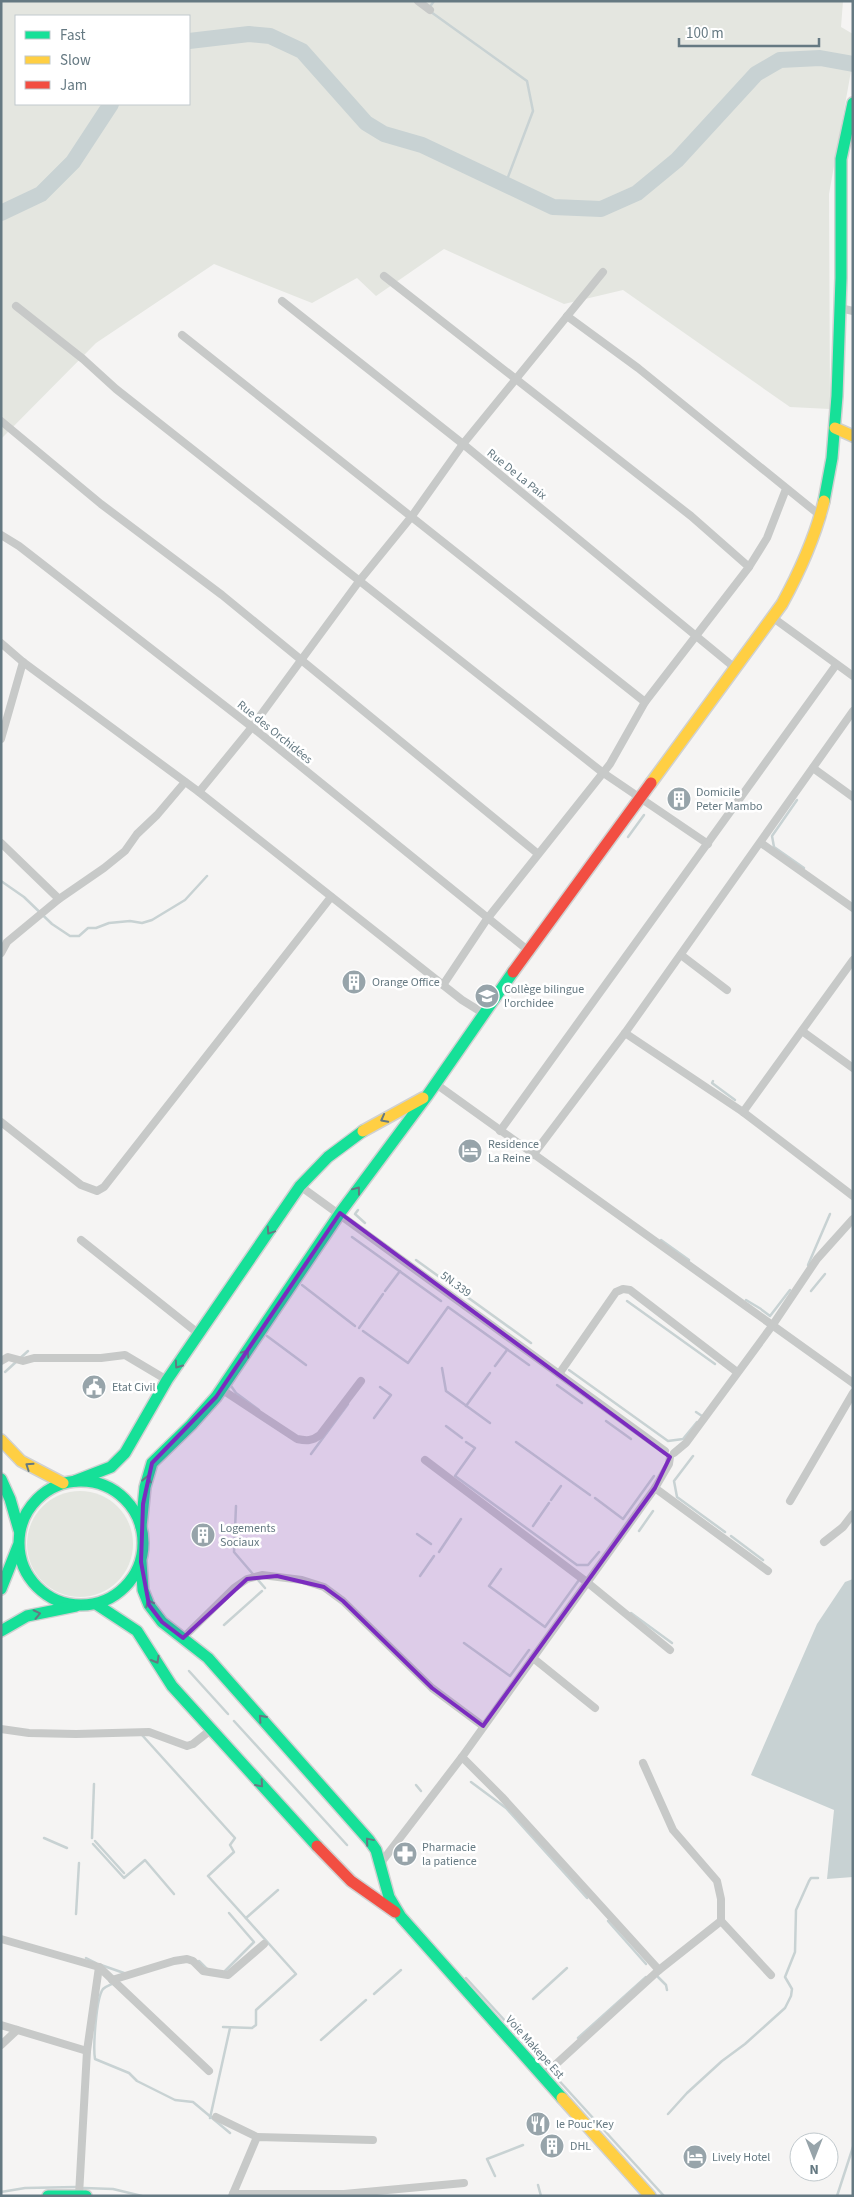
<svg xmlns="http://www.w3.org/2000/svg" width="854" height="2197" font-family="'Source Sans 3',sans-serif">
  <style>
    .green { fill: #e4e6e0; fill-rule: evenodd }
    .water { fill: #c8d2d3 }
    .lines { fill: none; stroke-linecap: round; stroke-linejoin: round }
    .stream { stroke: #c8d2d3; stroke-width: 2.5 }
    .river { stroke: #c8d2d3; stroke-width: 16 }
    .fast-casing { stroke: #d0d1d1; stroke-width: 14 }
    .slow-casing { stroke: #d0d1d1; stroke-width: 14 }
    .jam-casing { stroke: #d0d1d1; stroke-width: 14 }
    .street { stroke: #c7c9c8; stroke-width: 8 }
    .fast { stroke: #16e098; stroke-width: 11 }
    .slow { stroke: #ffcf43; stroke-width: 11 }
    .jam { stroke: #f24e42; stroke-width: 11 }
    .oneway { stroke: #657982 }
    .marked { fill: #7b2cbf; fill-opacity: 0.2; stroke: #7b2cbf; stroke-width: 4; stroke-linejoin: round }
    .labels { text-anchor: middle; stroke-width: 5; stroke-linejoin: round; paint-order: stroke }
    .street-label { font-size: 12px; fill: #657982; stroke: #fff }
    .poi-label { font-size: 12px; fill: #657982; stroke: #fff; text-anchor: start }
  </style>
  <rect width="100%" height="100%" fill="#f5f4f3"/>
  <!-- green -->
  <g class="green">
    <path d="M 1,1 L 843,1 L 841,27 L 853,34 L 853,60 L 829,194 L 830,409 L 790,407 L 623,290 L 564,304 L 444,249 L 376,296 L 357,278 L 312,303 L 214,264 L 96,343 L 1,439 ZM 16,16 L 189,16 L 189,104 L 16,104 Z"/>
    <circle cx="80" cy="1544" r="53"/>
  </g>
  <!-- water -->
  <polygon class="water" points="853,1579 853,1877 827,1879 834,1810 751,1775 817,1624 845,1582"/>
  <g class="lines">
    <!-- stream -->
    <g class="stream">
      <polyline points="429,8 434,1"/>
      <polyline points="431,12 527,81 533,111 505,185"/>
      <polyline points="797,800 772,836 774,847 804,868"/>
      <polyline points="628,837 644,815"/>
      <polyline points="1,881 24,897 52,924 70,936 79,936 88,928 96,928 109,923 130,921 142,923 152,920 185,900 207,876"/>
      <polyline points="713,1081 712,1083 735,1100"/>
      <polyline points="853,1200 853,1217"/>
      <polyline points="358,1210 355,1214 365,1223"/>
      <polyline points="352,1237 441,1301"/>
      <polyline points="661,1240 689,1260"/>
      <polyline points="416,1260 531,1343"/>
      <polyline points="808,1265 830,1214"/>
      <polyline points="302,1285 355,1326"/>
      <polyline points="385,1291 400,1271"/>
      <polyline points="811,1291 825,1274"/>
      <polyline points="746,1300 761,1309"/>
      <polyline points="627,1301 715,1364"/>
      <polyline points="762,1310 770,1316 790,1290"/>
      <polyline points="359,1328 383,1294"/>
      <polyline points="363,1331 408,1363 448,1307 529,1365"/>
      <polyline points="267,1336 306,1365"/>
      <polyline points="495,1366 507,1350"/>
      <polyline points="442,1368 446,1391 490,1423"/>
      <polyline points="569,1370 668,1441 683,1439 697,1422"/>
      <polyline points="5,1372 28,1351"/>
      <polyline points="557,1385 582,1403"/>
      <polyline points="231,1386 236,1393 259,1410"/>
      <polyline points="466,1406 490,1373"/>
      <polyline points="696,1412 702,1416"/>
      <polyline points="374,1418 391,1395 380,1387"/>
      <polyline points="606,1421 631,1439"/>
      <polyline points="446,1426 462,1438"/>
      <polyline points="466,1442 475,1448 455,1476 577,1565 588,1565 599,1552"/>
      <polyline points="516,1442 590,1495"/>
      <polyline points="311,1454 348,1404"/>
      <polyline points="693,1456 674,1481 677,1497 725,1532"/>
      <polyline points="595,1498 623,1519 654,1476"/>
      <polyline points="551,1500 561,1486"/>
      <polyline points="236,1506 234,1552 265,1588"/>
      <polyline points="533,1526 549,1503"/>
      <polyline points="639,1531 653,1511"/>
      <polyline points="417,1534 431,1544"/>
      <polyline points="731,1536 763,1560"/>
      <polyline points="439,1552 461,1519"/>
      <polyline points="501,1569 489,1586 545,1627 579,1580"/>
      <polyline points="420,1576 434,1556"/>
      <polyline points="631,1613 672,1643"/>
      <polyline points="224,1625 262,1591"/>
      <polyline points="464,1643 510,1676 529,1650"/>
      <polyline points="189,1671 228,1714"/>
      <polyline points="234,1721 347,1845"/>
      <polyline points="142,1735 235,1838 230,1845 234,1852 208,1876 296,1974 256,2010 256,2025 252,2028 223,2027"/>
      <polyline points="471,1782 506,1808 587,1898"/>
      <polyline points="416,1785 421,1791"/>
      <polyline points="44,1838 67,1848"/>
      <polyline points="92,1838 94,1784"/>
      <polyline points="95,1841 124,1873"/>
      <polyline points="93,1844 124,1878 145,1860 174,1894"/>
      <polyline points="76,1914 79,1863"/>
      <polyline points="246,1918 278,1890"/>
      <polyline points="608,1921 646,1964"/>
      <polyline points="86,1958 96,1963"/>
      <polyline points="199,1961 207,1969"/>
      <polyline points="101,1965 124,1973"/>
      <polyline points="225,1971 254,1942 229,1913"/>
      <polyline points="658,1977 666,1985 667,1990"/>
      <polyline points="466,1978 549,2069"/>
      <path d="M 114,1983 C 110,1985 106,1986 103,1989 C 96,1998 93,2047 95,2059 L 129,2073 L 137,2081 L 175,2100 L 193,2102 L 230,2133"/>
      <polyline points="374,1994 401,1970"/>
      <polyline points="533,1999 567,1968"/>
      <polyline points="578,2038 646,1977"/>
      <polyline points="321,2040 366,2000"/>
      <polyline points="553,2074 664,2196"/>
      <polyline points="668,2114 687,2093 722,2061 745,2044 785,2008 791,1996 792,1989 785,1977 795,1952 796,1910 809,1881 811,1878 818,1878"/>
      <polyline points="210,2118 230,2028"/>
      <polyline points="495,2176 487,2159 523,2145"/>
      <polyline points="538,2185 541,2196"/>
      <polyline points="84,2188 113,2189 142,2196"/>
      <polyline points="1,2192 25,2188 76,2187"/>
      <polyline points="837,2196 853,2147"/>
    </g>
    <!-- river -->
    <g class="river">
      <polyline points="189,41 249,34 270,36 302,51 366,123 384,134 422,145 553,207 601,209 637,193 677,160 756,74 780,60 820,58 853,64"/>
      <polyline points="1,213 41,194 73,162 111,104"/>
    </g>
    <defs>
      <g id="fast">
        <polyline points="824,501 832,458 837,396 841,278 841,159 853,103"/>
        <polyline points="1,1479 10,1499 19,1530"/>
        <circle cx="81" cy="1543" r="62"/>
        <polyline points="75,1481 111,1467 125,1453 167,1380 300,1186 328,1157 363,1131"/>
        <polyline points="141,1527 145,1487 152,1463 191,1425 216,1397 340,1213 427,1096 513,972"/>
        <polyline points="141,1562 143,1590 149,1605 162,1622 208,1658 369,1840 376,1850 389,1897 401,1917 562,2098"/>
        <polyline points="1,1589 18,1546"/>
        <polyline points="96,1604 137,1631 172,1686 317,1846"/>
        <polyline points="1,1631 27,1616 76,1606"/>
        <polyline points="48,2196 86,2196"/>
      </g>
      <g id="slow">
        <polyline points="835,428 853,436"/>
        <path d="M 651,783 L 782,604 C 800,571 815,538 824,501"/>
        <polyline points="363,1131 423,1098"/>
        <polyline points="1,1440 21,1461 63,1483"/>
        <polyline points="562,2098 650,2196"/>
      </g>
      <g id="jam">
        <polyline points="513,972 651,783"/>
        <polyline points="317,1846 351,1881 395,1912"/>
      </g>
    </defs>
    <!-- fast casing -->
    <use href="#fast" class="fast-casing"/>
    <!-- slow casing -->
    <use href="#slow" class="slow-casing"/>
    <!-- jam casing -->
    <use href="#jam" class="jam-casing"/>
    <!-- street -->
    <g class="street">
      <polyline points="418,1 430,10"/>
      <polyline points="384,276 691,516 749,567 645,702 610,764 487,919 443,985"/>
      <polyline points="282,301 463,444 735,668"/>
      <polyline points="16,306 83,359 116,389 602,772 708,844"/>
      <polyline points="840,308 853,311"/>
      <polyline points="567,316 638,368 822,517"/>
      <polyline points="182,335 645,702"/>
      <polyline points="1,421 101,504 222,595 537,853"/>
      <polyline points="1,535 19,546 252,727 530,952"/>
      <polyline points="749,567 767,538 786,489"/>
      <polyline points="772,617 853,676"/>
      <polyline points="1,643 23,662 199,792 462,1000 483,1013"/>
      <polyline points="1,739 23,662"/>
      <polyline points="813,768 853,797"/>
      <polyline points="199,792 252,727 360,580 412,516 463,444 603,272"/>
      <polyline points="1,843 59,899"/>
      <polyline points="761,843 853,908"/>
      <polyline points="1,953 7,942 59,899 104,868 125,851 137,834 157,815 185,782"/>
      <polyline points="681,955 727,990"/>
      <polyline points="802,1031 853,1068"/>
      <polyline points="625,1033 743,1112 853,1196"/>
      <polyline points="436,1084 853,1383"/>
      <polyline points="743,1112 853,960"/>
      <polyline points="1,1122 81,1185 97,1191 104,1187 331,897"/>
      <polyline points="500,1131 836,665"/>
      <polyline points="533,1155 625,1033 853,711"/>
      <polyline points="300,1186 665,1451"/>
      <polyline points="81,1240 199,1334"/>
      <polyline points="1,1361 8,1357 23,1361 34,1358 101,1358 125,1355 167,1380"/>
      <polyline points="559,1374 616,1292 623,1289 630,1290 737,1372"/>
      <path d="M 221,1389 L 297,1439 C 307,1441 312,1441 320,1435 L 361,1381"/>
      <polyline points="674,1453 686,1443 772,1326 817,1259 853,1219"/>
      <polyline points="425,1460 588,1583 670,1650"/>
      <polyline points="655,1488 768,1571"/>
      <polyline points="790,1501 853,1393"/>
      <polyline points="824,1542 843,1527 853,1514"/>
      <polyline points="183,1638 234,1588 247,1579 262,1575 302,1580 324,1587 343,1601 432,1688 483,1726"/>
      <polyline points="533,1658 595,1708"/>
      <polyline points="1,1729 29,1733 76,1734 149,1732 187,1746 193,1744 212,1729"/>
      <polyline points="462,1757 502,1797 659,1970 543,2076"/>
      <polyline points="643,1763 673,1830 717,1881 721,1899 721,1921 771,1975"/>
      <polyline points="380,1864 462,1757 655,1488 669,1464 670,1457"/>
      <polyline points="1,1939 99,1967 209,2071"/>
      <polyline points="659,1970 721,1921"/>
      <polyline points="112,1980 174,1961 187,1959 193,1961 203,1971 228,1975 264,1944"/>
      <polyline points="1,2025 87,2051"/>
      <polyline points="1,2045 17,2030"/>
      <polyline points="216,2117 257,2137"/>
      <polyline points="233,2194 344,2194 464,2183"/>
      <polyline points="79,2195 87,2051 99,1967"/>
      <polyline points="232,2196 257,2137 373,2140"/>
    </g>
    <!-- fast -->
    <use href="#fast" class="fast"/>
    <!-- slow -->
    <use href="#slow" class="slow"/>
    <!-- jam -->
    <use href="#jam" class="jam"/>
  </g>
  <!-- one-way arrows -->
  <defs><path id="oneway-chevron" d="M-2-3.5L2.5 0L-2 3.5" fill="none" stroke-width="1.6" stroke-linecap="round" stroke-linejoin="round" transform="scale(1.25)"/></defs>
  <g class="oneway">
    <use href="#oneway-chevron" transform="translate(384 1119) rotate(152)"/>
    <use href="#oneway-chevron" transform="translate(357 1190) rotate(-53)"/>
    <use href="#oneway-chevron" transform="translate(270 1231) rotate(124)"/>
    <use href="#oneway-chevron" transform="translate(246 1353) rotate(-56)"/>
    <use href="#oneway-chevron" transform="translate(178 1365) rotate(125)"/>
    <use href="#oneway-chevron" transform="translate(29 1466) rotate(-146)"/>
    <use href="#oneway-chevron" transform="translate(147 1479) rotate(-79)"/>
    <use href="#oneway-chevron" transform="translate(149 1603) rotate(-117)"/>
    <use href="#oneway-chevron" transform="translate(37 1614) rotate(-12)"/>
    <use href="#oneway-chevron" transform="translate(156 1660) rotate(60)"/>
    <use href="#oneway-chevron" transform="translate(262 1718) rotate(-132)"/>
    <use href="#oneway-chevron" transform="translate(260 1784) rotate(49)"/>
    <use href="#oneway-chevron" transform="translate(369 1841) rotate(-130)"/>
  </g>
  <!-- marked area -->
  <path class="marked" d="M 340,1213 L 670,1457 L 655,1488 L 483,1726 L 432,1688 L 343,1601 L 324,1587 L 277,1576 L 247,1579 L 183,1638 L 162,1622 L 149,1605 L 141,1562 L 143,1504 L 152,1463 L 216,1397 Z"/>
  <!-- icons -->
  <defs>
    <symbol id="building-disc" viewBox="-11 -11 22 22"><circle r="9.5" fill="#97a4aa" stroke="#fff"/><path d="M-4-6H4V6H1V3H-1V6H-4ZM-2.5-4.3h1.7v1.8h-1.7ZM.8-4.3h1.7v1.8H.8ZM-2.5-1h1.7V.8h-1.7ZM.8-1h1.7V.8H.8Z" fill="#fff"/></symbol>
    <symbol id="school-disc" viewBox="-11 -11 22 22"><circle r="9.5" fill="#97a4aa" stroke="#fff"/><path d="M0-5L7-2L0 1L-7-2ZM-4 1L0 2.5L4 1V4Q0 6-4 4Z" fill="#fff"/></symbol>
    <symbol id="hotel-disc" viewBox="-11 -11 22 22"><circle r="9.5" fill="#97a4aa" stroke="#fff"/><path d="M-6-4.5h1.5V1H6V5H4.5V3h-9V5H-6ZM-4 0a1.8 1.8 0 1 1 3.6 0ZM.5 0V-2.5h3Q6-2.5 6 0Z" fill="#fff"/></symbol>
    <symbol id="civic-disc" viewBox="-11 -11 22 22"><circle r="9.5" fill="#97a4aa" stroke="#fff"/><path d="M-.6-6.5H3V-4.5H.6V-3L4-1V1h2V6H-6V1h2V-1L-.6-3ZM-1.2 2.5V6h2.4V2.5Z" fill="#fff"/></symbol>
    <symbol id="pharmacy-disc" viewBox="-11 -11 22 22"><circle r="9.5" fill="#97a4aa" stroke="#fff"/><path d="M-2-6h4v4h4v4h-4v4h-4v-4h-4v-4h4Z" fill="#fff"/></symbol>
    <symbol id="restaurant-disc" viewBox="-11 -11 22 22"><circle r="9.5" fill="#97a4aa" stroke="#fff"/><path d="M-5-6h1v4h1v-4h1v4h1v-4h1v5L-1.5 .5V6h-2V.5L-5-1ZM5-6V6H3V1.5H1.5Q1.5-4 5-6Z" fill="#fff"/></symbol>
  </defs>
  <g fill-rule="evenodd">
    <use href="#building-disc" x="665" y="785" width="28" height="28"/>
    <use href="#building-disc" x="340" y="968" width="28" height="28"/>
    <use href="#school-disc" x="473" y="982" width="28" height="28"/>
    <use href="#hotel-disc" x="456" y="1137" width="28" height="28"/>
    <use href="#civic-disc" x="80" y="1373" width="28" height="28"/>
    <use href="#building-disc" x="189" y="1521" width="28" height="28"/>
    <use href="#pharmacy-disc" x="391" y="1840" width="28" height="28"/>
    <use href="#restaurant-disc" x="524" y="2110" width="28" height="28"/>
    <use href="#building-disc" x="538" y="2132" width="28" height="28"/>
    <use href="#hotel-disc" x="681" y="2143" width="28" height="28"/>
  </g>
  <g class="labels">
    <!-- street labels -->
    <g class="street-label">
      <text transform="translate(517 474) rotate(39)" y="4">Rue De La Paix</text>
      <text transform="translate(275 732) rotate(39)" y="4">Rue des Orchidées</text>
      <text transform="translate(456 1284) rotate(36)" y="4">5N.339</text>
      <text transform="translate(535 2047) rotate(48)" y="4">Voie Makepe Est</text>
    </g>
    <!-- poi labels -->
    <g class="poi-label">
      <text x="696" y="796">Domicile<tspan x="696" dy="14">Peter Mambo</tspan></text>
      <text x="372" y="986">Orange Office</text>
      <text x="504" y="993">Collège bilingue<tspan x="504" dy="14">l'orchidee</tspan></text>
      <text x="488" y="1148">Residence<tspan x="488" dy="14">La Reine</tspan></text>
      <text x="112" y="1391">Etat Civil</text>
      <text x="220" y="1532">Logements<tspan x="220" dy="14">Sociaux</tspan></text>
      <text x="422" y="1851">Pharmacie<tspan x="422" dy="14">la patience</tspan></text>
      <text x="556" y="2128">le Pouc'Key</text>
      <text x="570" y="2150">DHL</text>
      <text x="712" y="2161">Lively Hotel</text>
    </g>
  </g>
  <!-- border -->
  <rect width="854" height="2197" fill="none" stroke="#657982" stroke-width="5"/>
  <!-- legend -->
  <rect x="15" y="15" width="175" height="90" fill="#ffffff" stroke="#c1c9cd"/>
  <rect x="25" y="31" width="25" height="8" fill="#16e098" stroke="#c1c9cd"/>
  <text x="60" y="40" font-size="15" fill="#657982">Fast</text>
  <rect x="25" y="56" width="25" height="8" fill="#ffcf43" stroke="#c1c9cd"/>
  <text x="60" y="65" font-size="15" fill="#657982">Slow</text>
  <rect x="25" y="81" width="25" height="8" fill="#f24e42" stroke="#c1c9cd"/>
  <text x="60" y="90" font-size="15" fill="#657982">Jam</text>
  <!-- north arrow -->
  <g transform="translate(814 2157) rotate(180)"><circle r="24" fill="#ffffff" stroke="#c1c9cd"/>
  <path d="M0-4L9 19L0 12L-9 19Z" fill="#97a4aa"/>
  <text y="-8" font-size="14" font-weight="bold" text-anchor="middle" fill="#657982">N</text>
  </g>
  <!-- scale -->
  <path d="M679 38v8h140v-8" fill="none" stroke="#657982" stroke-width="2.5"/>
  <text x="686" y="38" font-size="15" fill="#657982" stroke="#ffffff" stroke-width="4" paint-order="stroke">100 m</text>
</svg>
